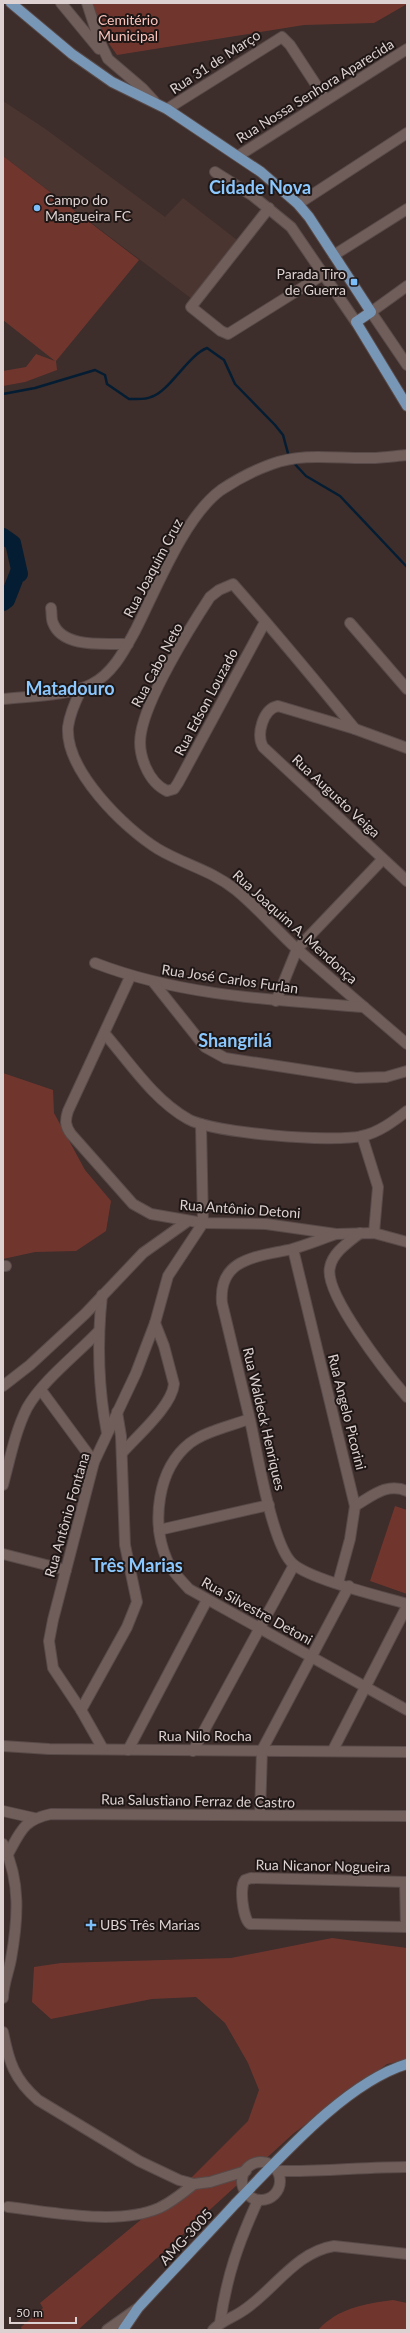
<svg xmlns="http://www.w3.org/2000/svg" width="410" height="2333" font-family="Lato,sans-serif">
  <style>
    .built { fill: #4b3531 }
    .green { fill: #70362e }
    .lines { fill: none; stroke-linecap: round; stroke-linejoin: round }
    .stream { stroke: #041d32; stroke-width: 2.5 }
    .river { stroke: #041d32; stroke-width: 16 }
    .minor-casing { stroke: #584a48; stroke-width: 12 }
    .major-casing { stroke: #584a48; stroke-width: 12 }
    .minor { stroke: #705e5b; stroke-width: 10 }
    .major { stroke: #7896b5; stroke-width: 10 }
    .poi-dot { fill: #7cbef9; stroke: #1f1716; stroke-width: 1.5 }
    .labels { text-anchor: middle; stroke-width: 4; stroke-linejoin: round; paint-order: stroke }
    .park-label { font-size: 14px; fill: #fbc5bd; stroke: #1f1716 }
    .street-label { font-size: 14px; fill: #ddd2d1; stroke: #1f1716 }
    .poi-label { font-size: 14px; fill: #ddd2d1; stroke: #1f1716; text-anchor: start }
    .district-label { font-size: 18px; font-weight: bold; fill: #8bc8ff; stroke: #1f1716 }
  </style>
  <rect width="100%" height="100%" fill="#3d2d2b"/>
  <!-- built -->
  <polygon class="built" points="3,101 44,128 165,217 183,198 237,240 192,299 3,156"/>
  <!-- green -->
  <g class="green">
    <polygon points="93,3 407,3 407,4 374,23 304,25 117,55 103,35"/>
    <polygon points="3,156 139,260 56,361 57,370 25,382 3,386 3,371 26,367 36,354 55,361 3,320"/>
    <polygon points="3,1073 53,1090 54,1113 85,1170 111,1201 106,1231 76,1251 35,1252 3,1259"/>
    <polygon points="395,1506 407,1510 407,1594 370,1581"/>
    <polygon points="332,1938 407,1948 407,2060 387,2064 294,2133 78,2330 22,2330 21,2327 43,2308 40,2303 189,2180 248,2121 259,2090 248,2063 225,2023 196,1997 152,1999 51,2019 32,2002 34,1967 61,1963 231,1958"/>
    <path d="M 393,2300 L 407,2303 L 407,2330 L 318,2330 C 338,2308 364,2304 393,2300 Z"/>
  </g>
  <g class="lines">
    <!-- stream -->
    <g class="stream">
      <path d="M 3,394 L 35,388 L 95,370 L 105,375 L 107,384 L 129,399 C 136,399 145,400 151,397 C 170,391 188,355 207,348 L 224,360 L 235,384 L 275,425 L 283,435 L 289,457"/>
      <polyline points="292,461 306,476 340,496 407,567"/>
    </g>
    <!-- river -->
    <polyline class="river" points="3,536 13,543 20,574 18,572 7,600 3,603"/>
    <defs>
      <g id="minor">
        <polyline points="61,3 99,49"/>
        <polyline points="87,3 99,40 108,59 142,88 154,101"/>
        <polyline points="167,109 282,37 290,45 326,100"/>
        <polyline points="238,156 407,49"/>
        <polyline points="215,172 253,196 291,227 356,322"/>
        <polyline points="298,204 407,133"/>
        <polyline points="269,208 191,307 221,331 228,334 324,274"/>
        <polyline points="334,255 407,209"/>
        <polyline points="407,286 371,312 407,365"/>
        <path d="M 51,608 C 52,613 51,619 53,623 C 63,649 106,643 128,644"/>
        <path d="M 265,622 L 178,783 L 174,789 L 167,791 C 148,782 137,754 141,733 C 147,697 189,629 210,597 L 219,590 L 233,584 C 275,632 315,680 355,729"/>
        <polyline points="350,623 407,689"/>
        <path d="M 81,690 C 75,702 70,713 68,727 C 65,770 124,828 158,849 C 185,865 211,870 236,890 C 258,908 276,930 297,949 C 333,981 370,1012 407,1044"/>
        <path d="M 3,699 C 29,696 70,696 92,684 C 113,673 124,651 135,631 C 156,590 184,517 221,490 C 236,480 255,470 272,464 C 304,452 338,459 371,458 C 383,458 395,456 407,455"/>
        <path d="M 407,748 L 355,729 L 278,706 C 263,709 256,734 263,747 L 407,881"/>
        <path d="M 95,963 C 180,996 274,1000 364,1007"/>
        <path d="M 130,977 L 68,1111 C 65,1120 65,1126 71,1134 L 133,1204 L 151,1214 L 203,1223 L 266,1224 L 336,1234 L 374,1233 L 407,1242"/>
        <polyline points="154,983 205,1047 225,1058 356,1078 386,1077 407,1071"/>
        <polyline points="276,1001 297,949 383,859"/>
        <path d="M 105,1034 C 130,1063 154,1100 188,1119 C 213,1133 333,1143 362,1136 C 378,1133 394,1121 407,1111"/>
        <polyline points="201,1124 203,1223"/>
        <polyline points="362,1136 378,1187 374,1233"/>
        <path d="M 360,1233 C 349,1242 333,1252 330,1267 C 323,1293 388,1375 407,1397"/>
        <path d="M 336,1234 C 321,1239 307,1245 292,1249 C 259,1257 218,1257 222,1303 C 231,1342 241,1381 250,1420 C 257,1451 272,1546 293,1564 C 312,1580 380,1596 407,1604"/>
        <polyline points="293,1249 355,1506 350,1539 338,1583"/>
        <polyline points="3,1266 6,1266"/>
        <path d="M 102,1295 C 97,1342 98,1387 107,1433"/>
        <polyline points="3,1386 30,1365 85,1314 143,1253 188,1221"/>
        <polyline points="41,1390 94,1462"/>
        <path d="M 249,1419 C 231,1426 206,1431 190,1443 C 157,1469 151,1523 167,1560 C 171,1571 181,1580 189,1589 L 407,1710"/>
        <path d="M 122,1453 C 137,1436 172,1406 174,1384 L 164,1346 L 155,1323"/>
        <path d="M 3,1485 C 10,1459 15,1432 27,1408 C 42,1381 76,1355 98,1332"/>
        <path d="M 355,1506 C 372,1496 387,1482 407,1491"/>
        <polyline points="159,1530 269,1505"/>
        <polyline points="3,1554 66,1570"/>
        <polyline points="81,1710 127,1627 137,1602 125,1545 121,1436 117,1412"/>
        <polyline points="3,1746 49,1749 407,1752"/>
        <polyline points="103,1749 81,1710 53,1668 49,1641 53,1620 94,1462 136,1373 155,1323 168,1276 203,1223"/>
        <polyline points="128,1750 207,1600"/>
        <polyline points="333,1750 407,1606"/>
        <polyline points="193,1751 294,1565"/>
        <polyline points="3,1811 34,1818"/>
        <polyline points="260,1815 262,1750 349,1586"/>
        <path d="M 3,1844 C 21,1881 18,1920 11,1959 C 9,1971 3,1985 3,1998"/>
        <path d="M 8,1854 C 21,1831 23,1820 51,1814 L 407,1816"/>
        <polyline points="405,1882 406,1927"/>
        <path d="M 407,1882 L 251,1878 L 245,1880 C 239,1887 243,1919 250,1924 L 407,1927"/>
        <path d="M 3,2032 C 9,2062 14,2079 38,2100 L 139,2161 L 179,2180 L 194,2184 L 210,2182 L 246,2171"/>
        <circle cx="261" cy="2181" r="19"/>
        <path d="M 278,2171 C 321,2172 364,2167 407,2167"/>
        <path d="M 8,2207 C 53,2212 117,2226 159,2208 C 172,2202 183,2193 194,2184"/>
        <path d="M 220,2323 C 227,2275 238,2244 258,2200"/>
        <polyline points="107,2330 138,2308"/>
        <path d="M 213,2330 C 222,2320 233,2318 244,2310 C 274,2290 296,2252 334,2246 L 407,2254"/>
      </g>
      <g id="major">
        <polyline points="11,3 72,54 112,82 167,109 261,172 298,204 309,217 371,312 356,322 407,406"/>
        <path d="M 123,2330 L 138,2308 C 170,2273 203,2239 235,2204 C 280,2158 345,2083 407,2064"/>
      </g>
    </defs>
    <!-- minor casing -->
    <use href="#minor" class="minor-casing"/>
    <!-- major casing -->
    <use href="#major" class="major-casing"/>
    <!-- minor -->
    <use href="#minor" class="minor"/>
    <!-- major -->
    <use href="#major" class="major"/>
  </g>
  <!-- markers -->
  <g class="poi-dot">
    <circle cx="37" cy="208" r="4"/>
    <rect x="350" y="278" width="8" height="8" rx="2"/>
    <path d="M89 1919h4v4h4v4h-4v4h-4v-4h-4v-4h4z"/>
  </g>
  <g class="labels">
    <!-- park labels -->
    <g class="park-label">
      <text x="128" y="25">Cemitério<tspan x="128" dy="16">Municipal</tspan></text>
    </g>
    <!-- street labels -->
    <g class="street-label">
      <text transform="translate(215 62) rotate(-33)" y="5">Rua 31 de Março</text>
      <text transform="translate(315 91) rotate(-32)" y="5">Rua Nossa Senhora Aparecida</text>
      <text transform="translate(153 568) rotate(-62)" y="5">Rua Joaquim Cruz</text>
      <text transform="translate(157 665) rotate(-62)" y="5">Rua Cabo Neto</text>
      <text transform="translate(206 702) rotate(-62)" y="5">Rua Edson Louzado</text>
      <text transform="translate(336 796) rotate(43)" y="5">Rua Augusto Veiga</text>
      <text transform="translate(295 927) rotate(42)" y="5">Rua Joaquim A. Mendonça</text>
      <text transform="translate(230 979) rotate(8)" y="5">Rua José Carlos Furlan</text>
      <text transform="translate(240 1209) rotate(4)" y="5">Rua Antônio Detoni</text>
      <text transform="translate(347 1412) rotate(76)" y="5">Rua Angelo Picorini</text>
      <text transform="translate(264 1419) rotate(77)" y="5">Rua Waldeck Henriques</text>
      <text transform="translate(67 1515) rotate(-74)" y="5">Rua Antônio Fontana</text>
      <text transform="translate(257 1611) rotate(29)" y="5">Rua Silvestre Detoni</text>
      <text x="205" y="1741">Rua Nilo Rocha</text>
      <text transform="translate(198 1801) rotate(1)" y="5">Rua Salustiano Ferraz de Castro</text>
      <text transform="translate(323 1866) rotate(1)" y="5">Rua Nicanor Nogueira</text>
      <text transform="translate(186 2237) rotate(-47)" y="5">AMG-3005</text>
    </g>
    <!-- poi labels -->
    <g class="poi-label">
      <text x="45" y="205">Campo do<tspan x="45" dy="16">Mangueira FC</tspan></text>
      <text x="346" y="279" text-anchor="end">Parada Tiro<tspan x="346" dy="16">de Guerra</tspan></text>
      <text x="100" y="1930">UBS Três Marias</text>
    </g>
    <!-- district labels -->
    <g class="district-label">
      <text x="260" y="194">Cidade Nova</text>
      <text x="70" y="695">Matadouro</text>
      <text x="235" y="1047">Shangrilá</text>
      <text x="137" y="1572">Três Marias</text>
    </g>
  </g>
  <!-- border -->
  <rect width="410" height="2333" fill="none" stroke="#ddd2d1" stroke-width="8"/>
  <!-- scale -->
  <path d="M10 2317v6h66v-6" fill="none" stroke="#ddd2d1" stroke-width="2"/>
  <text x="16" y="2317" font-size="12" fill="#ddd2d1" stroke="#1f1716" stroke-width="3" paint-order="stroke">50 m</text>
</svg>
